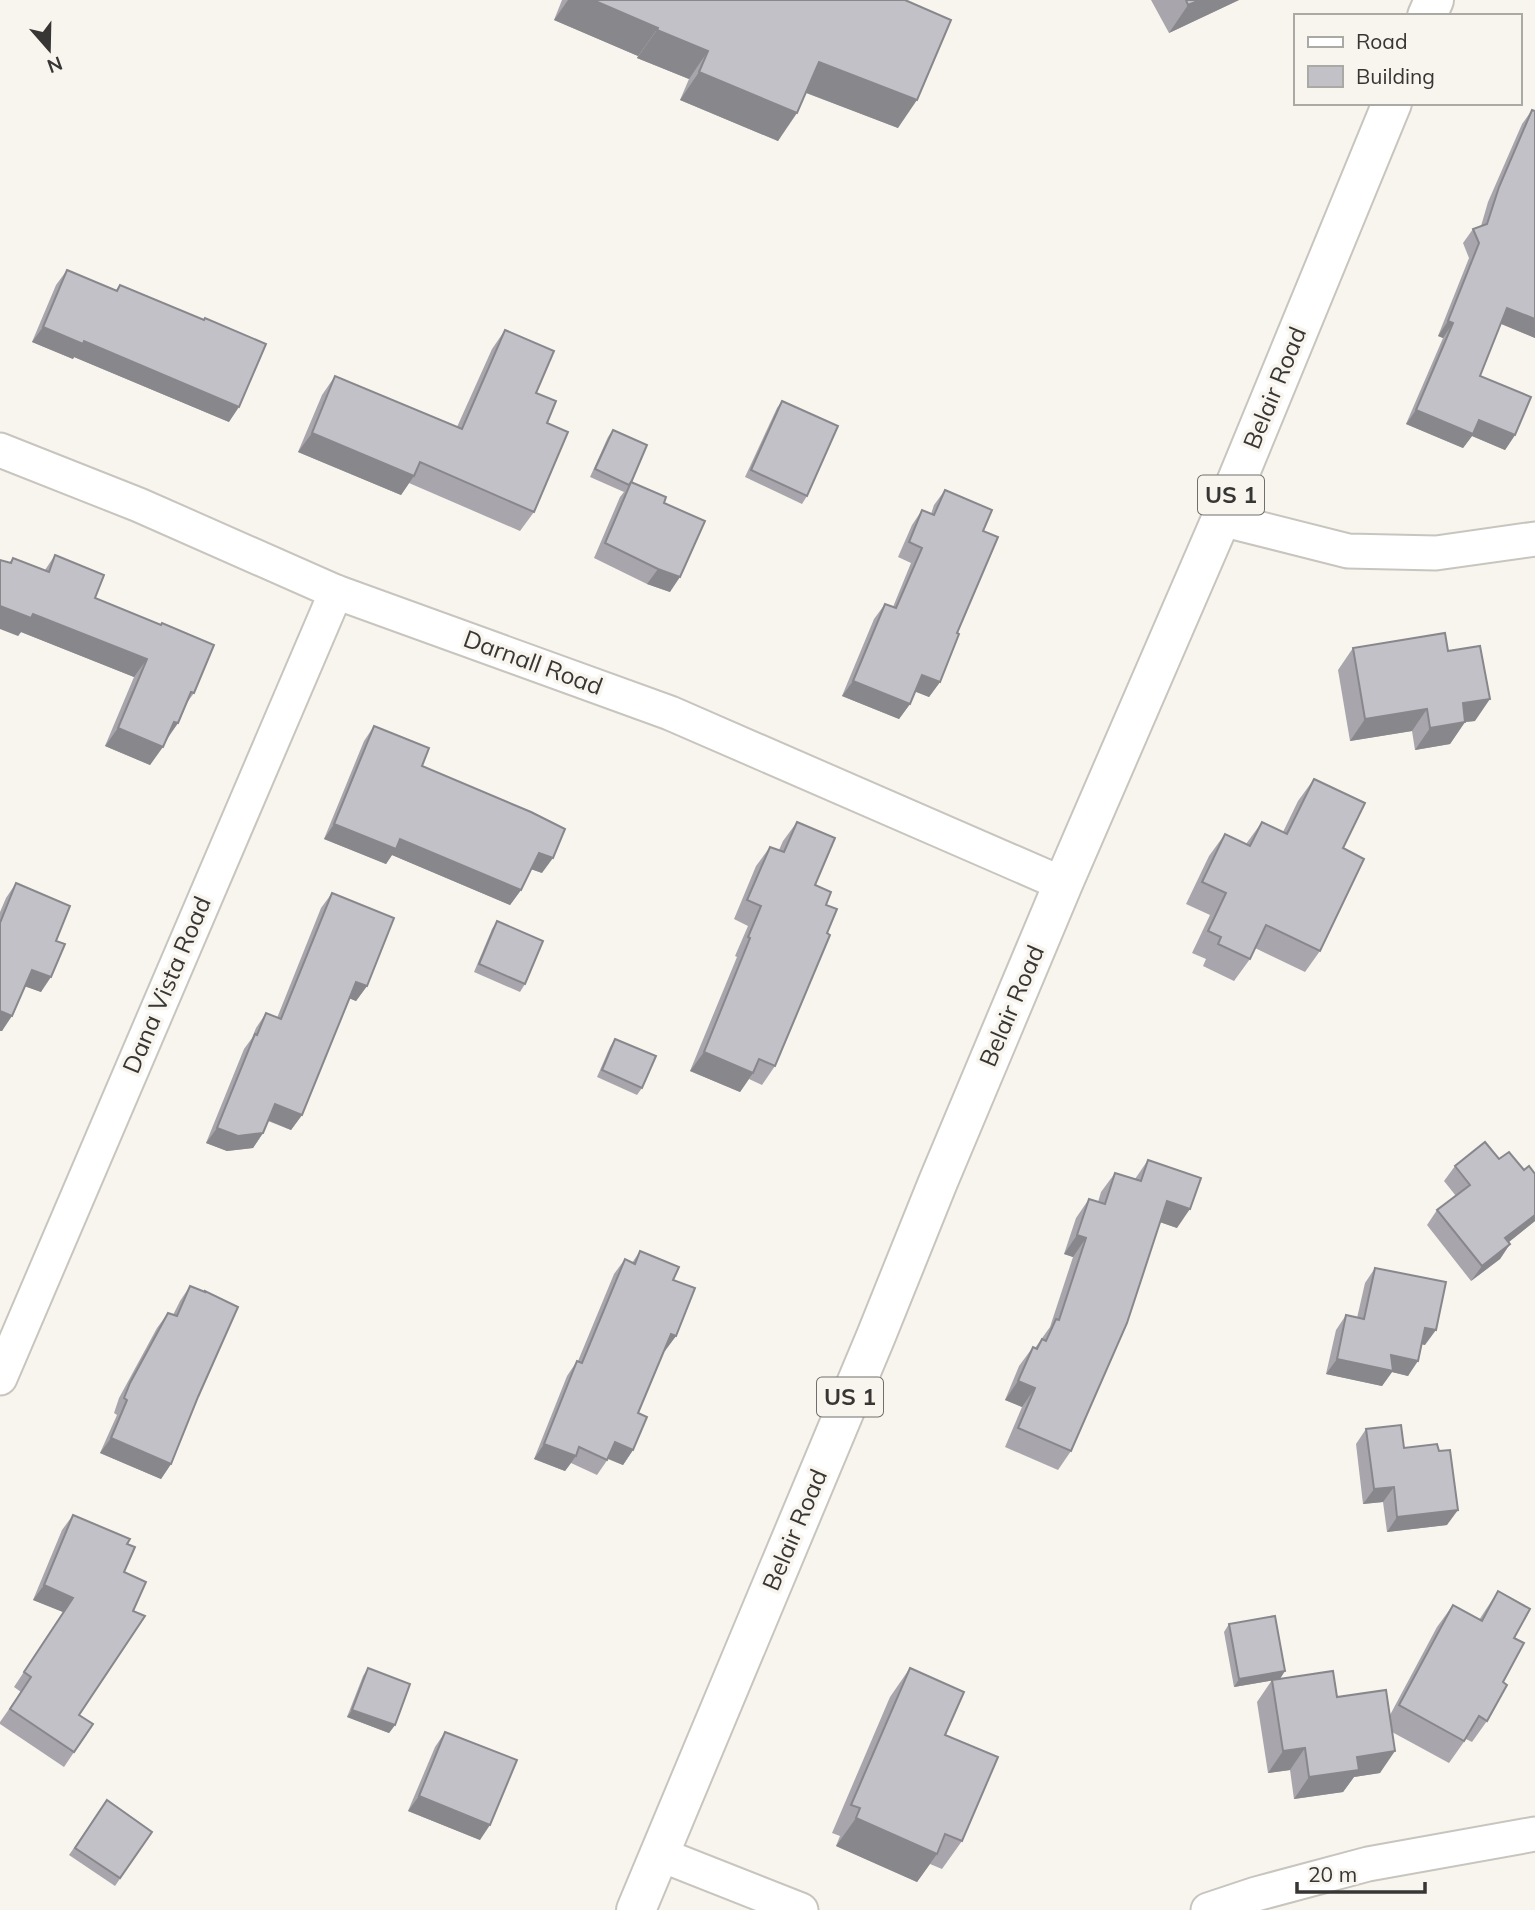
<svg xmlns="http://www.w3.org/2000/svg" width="1535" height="1910" font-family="Mulish,sans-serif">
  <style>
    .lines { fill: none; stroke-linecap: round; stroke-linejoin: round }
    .minor-casing { stroke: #c7c5be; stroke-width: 37 }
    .trunk-casing { stroke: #c7c5be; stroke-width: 42 }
    .minor { stroke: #fff; stroke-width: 33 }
    .trunk { stroke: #fff; stroke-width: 38 }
    .wall { fill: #a8a6ac }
    .shaded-wall { fill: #88878c }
    .building { fill: #c3c1c8; stroke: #88878c; stroke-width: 2 }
    .labels { text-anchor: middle; stroke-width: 7; stroke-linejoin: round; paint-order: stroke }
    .shield { fill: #f8f5ee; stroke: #716f6c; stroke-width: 2 }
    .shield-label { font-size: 23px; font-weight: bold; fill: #373634 }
    .street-label { font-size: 24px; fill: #373634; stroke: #f8f5ee }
  </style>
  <rect width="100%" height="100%" fill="#f8f5ee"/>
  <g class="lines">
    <defs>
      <g id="minor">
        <polyline points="0,450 139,505 336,592 670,713 1063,884"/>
        <polyline points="1221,519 1348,551 1436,553 1535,539"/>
        <polyline points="0,1378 336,592"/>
        <polyline points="659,1854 801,1910"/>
        <polyline points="1208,1910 1256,1894 1368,1864 1535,1834"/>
      </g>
      <g id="trunk">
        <polyline points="1427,16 1434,0"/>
        <polyline points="636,1910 876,1336 938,1182 1063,884 1221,519 1392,103"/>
      </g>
    </defs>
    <!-- minor casing -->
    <use href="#minor" class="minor-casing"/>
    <!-- trunk casing -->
    <use href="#trunk" class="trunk-casing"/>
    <!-- minor -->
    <use href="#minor" class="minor"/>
    <!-- trunk -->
    <use href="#trunk" class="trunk"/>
  </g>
  <!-- wall -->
  <g class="wall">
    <polygon points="562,0 905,0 898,128 806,93 778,141 680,100 689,79 637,58 638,56 554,20"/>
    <polygon points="1151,0 1239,0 1169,33"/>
    <polygon points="1532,110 1535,338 1501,324 1480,376 1515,435 1505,450 1472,436 1463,448 1406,424 1443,338 1438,336 1469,258 1463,243 1473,229 1481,226 1488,202 1522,124"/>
    <polygon points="67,270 116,290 120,285 229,422 74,357 73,359 32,342 56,285"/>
    <polygon points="505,330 536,393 534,512 520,531 409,483 401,495 298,452 322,395 335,376 457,427 492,349"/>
    <polygon points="782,401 807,496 802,504 745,477 777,408"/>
    <polygon points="613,430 631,482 664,503 670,592 647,584 594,558 620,497 624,492 590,477 608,437"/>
    <polygon points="945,490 983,531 957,633 940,682 929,697 915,691 910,704 899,719 842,696 874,619 885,604 893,607 911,563 898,557 912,525 922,510 931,514 934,505"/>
    <polygon points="55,555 95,598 194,693 186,704 178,723 150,765 105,746 134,677 21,632 18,636 9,563 13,558 45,570"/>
    <polygon points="1353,648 1448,651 1475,721 1465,722 1450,744 1415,750 1412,731 1350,741 1338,670"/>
    <polygon points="374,726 422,766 542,873 531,869 521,890 510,905 392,855 386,864 324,839 364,741"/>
    <polygon points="1314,779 1343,848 1320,951 1305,972 1255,948 1250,959 1234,981 1203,966 1206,959 1192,953 1210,915 1186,904 1209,856 1225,834 1246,844 1262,822 1283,832 1298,801"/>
    <polygon points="797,822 815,885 826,905 827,933 775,1066 762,1085 749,1079 740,1092 690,1071 737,957 735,956 748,926 734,919 756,866 770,847 779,850 783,841"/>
    <polygon points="16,883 56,941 41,992 25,986 2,1031 0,1031 0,912 6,898"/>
    <polygon points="332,893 367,986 356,1001 349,998 302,1115 291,1130 268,1121 263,1133 253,1148 227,1151 206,1143 244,1049 252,1038 256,1028 266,1013 277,1018 321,908"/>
    <polygon points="497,921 525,984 520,992 474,972 492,929"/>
    <polygon points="615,1039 642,1088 637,1095 597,1077 610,1047"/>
    <polygon points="1148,1160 1177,1228 1160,1222 1071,1451 1058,1470 1005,1447 1022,1407 1005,1400 1019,1366 1033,1347 1035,1348 1050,1327 1073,1257 1064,1254 1076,1218 1089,1199 1098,1202 1101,1192 1115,1173 1135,1179"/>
    <polygon points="1455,1166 1535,1221 1509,1242 1510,1244 1500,1259 1471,1281 1427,1225 1437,1210 1456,1196 1444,1181"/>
    <polygon points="640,1251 673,1280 676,1336 664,1351 638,1413 633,1450 623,1465 608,1459 597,1475 571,1463 565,1471 534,1459 567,1376 577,1361 578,1361 614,1274 625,1259 632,1263"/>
    <polygon points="1375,1268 1425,1345 1422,1344 1408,1376 1392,1372 1382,1386 1326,1374 1336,1330 1346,1315 1357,1318 1365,1283"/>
    <polygon points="190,1286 198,1397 171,1464 161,1479 100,1453 117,1415 114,1413 119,1398 157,1328 168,1313 173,1315 180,1301"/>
    <polygon points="1366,1429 1404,1448 1439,1451 1447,1525 1387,1532 1383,1502 1363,1504 1356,1444"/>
    <polygon points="73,1515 127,1544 124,1572 79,1715 93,1724 64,1767 0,1724 0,1722 21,1692 14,1687 63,1612 33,1600 62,1530"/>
    <polygon points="1498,1591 1514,1638 1503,1682 1487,1721 1472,1742 1466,1739 1449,1763 1392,1732 1380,1773 1354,1777 1343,1792 1294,1799 1290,1770 1268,1773 1257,1702 1272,1680 1337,1697 1390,1715 1437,1627 1453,1605 1479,1620"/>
    <polygon points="1229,1624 1280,1679 1234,1687 1224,1632"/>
    <polygon points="368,1668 395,1725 389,1733 347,1717 363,1676"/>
    <polygon points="910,1668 945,1735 962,1841 942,1869 930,1864 917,1882 836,1846 840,1836 832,1833 890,1697"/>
    <polygon points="445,1732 480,1840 408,1811 435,1747"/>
    <polygon points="107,1800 152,1832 115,1886 69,1855"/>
  </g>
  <!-- shaded-wall -->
  <g class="shaded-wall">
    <polygon points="568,0 593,0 658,28 638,56 554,20"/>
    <polygon points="1200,0 1239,0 1169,33 1188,5"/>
    <polygon points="657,30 708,51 689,79 637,58"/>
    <polygon points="819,62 917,100 898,128 799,90"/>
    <polygon points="699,72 797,113 778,141 680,100"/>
    <polygon points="1507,308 1535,319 1535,338 1497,322"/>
    <polygon points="1448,321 1453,323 1443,338 1438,336"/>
    <polygon points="43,327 84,341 239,407 229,422 74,357 73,359 32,342"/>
    <polygon points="1416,410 1479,420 1515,435 1505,450 1472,436 1463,448 1406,424"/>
    <polygon points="312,433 414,476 401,495 298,452"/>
    <polygon points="658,569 680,577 670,592 647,584"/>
    <polygon points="0,606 33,614 147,659 134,677 21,632 18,636 0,629"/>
    <polygon points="922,675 940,682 929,697 911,690"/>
    <polygon points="853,681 910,704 899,719 842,696"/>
    <polygon points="1490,699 1475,721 1465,722 1450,744 1415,750 1430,728 1463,703"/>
    <polygon points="1427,709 1412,731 1350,741 1365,719"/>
    <polygon points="174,722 178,723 165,741"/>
    <polygon points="118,728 163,747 150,765 105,746"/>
    <polygon points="334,824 400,839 521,890 510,905 392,855 386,864 324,839"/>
    <polygon points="539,853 553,858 542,873 528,868"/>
    <polygon points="32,970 51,977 41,992 21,985"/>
    <polygon points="356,982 367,986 356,1001 346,997"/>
    <polygon points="0,1011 12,1016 2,1031 0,1031"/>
    <polygon points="704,1052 753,1073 740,1092 690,1071"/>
    <polygon points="275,1104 302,1115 291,1130 265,1119"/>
    <polygon points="217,1128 263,1133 253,1148 227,1151 206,1143"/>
    <polygon points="1167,1201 1190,1209 1177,1228 1154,1220"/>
    <polygon points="1535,1215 1535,1221 1495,1253 1505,1238"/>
    <polygon points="1077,1235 1086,1238 1073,1257 1064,1254"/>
    <polygon points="1510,1244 1500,1259 1471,1281 1482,1266"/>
    <polygon points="1425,1328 1436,1330 1425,1345 1415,1343"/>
    <polygon points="671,1334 676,1336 665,1351 661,1350"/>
    <polygon points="1391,1355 1418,1361 1408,1376 1392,1372 1382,1386 1326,1374 1337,1359"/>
    <polygon points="1018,1381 1035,1388 1022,1407 1005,1400"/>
    <polygon points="111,1438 171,1464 161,1479 100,1453"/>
    <polygon points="615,1442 633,1450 623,1465 604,1457"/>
    <polygon points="544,1444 576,1456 565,1471 534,1459"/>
    <polygon points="1394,1487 1383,1502 1363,1504 1374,1489"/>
    <polygon points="1458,1510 1447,1525 1387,1532 1397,1517"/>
    <polygon points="44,1585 73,1598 63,1612 33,1600"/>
    <polygon points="1285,1671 1280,1679 1234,1687 1239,1679"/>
    <polygon points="352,1710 395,1725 389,1733 347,1717"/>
    <polygon points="1305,1748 1290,1770 1268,1773 1283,1751"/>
    <polygon points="1395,1751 1380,1773 1354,1777 1343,1792 1294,1799 1309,1777 1357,1757"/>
    <polygon points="419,1796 490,1825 480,1840 408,1811"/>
    <polygon points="856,1818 937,1854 917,1882 836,1846"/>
  </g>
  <!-- building -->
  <g class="building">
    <polygon points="593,0 905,0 951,20 917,100 819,62 797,113 699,72 708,51 657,30 658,28"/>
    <polygon points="1186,0 1200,0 1188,5"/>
    <polygon points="1532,110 1535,111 1535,319 1507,308 1480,376 1531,397 1515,435 1479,420 1473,434 1416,410 1453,323 1448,321 1479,243 1473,229 1487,224 1499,187"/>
    <polygon points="67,270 117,291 120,285 204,320 205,318 266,344 239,407 84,341 83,344 43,327"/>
    <polygon points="505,330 554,351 536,393 556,401 547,423 568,432 534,512 420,462 414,476 312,433 335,376 462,429"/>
    <polygon points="782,401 838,426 807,496 751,470"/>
    <polygon points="613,430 647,445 630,485 631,482 629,485 595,469"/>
    <polygon points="631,482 666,497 664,503 705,521 680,577 658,569 605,543"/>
    <polygon points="945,490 992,510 983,531 998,537 957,633 959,634 940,682 922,675 910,704 853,681 885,604 896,608 922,548 909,542 922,510 934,515"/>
    <polygon points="55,555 104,575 95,598 161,625 162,623 214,645 194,693 191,692 178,723 174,722 163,747 118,728 147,659 33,614 31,618 0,606 0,560 11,563 13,558 49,572"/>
    <polygon points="1445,633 1448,651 1480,646 1490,699 1463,703 1465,722 1430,728 1427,709 1365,719 1353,648"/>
    <polygon points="374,726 429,748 422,766 531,812 565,829 553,858 539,853 521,890 400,839 396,849 334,824"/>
    <polygon points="1314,779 1365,803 1343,848 1364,859 1320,951 1266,925 1250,959 1218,944 1221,937 1208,931 1226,893 1202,882 1225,834 1250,846 1262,822 1287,834"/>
    <polygon points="797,822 835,838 815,885 831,892 826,905 837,909 827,933 830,935 775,1066 759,1059 753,1073 704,1052 750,938 748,937 761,906 747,900 770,847 784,852"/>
    <polygon points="16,883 70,906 56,941 65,944 51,977 32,970 12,1016 0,1011 0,923"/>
    <polygon points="332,893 394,918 367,986 356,982 302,1115 275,1104 263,1133 238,1136 217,1128 255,1034 257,1035 266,1013 281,1019"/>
    <polygon points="497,921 543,941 525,984 479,964"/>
    <polygon points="615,1039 656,1056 642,1088 602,1070"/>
    <polygon points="1485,1142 1499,1159 1509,1152 1524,1170 1529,1166 1535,1174 1535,1215 1505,1238 1510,1244 1482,1266 1437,1210 1470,1185 1455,1166"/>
    <polygon points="1148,1160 1201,1178 1190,1209 1167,1201 1127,1323 1071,1451 1018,1428 1035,1388 1018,1381 1033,1347 1037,1349 1042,1339 1046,1341 1056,1319 1059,1320 1086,1238 1077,1235 1089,1199 1105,1204 1115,1173 1141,1181"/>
    <polygon points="640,1251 679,1267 673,1280 695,1288 676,1336 671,1334 638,1413 647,1417 633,1450 615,1442 607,1460 579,1447 576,1456 544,1444 577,1361 582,1363 625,1259 635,1264"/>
    <polygon points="1375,1268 1446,1282 1436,1330 1425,1328 1418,1361 1391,1355 1393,1371 1337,1359 1346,1315 1364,1319"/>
    <polygon points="190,1286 205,1292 205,1291 238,1307 198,1397 171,1464 111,1438 127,1400 124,1398 130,1383 168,1313 177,1316"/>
    <polygon points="1401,1425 1404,1448 1437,1444 1439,1451 1450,1450 1458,1510 1397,1517 1394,1487 1374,1489 1366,1429"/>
    <polygon points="73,1515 130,1539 127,1544 135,1547 124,1572 146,1582 133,1611 145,1616 79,1715 93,1724 74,1752 10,1709 31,1677 24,1672 73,1598 44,1585"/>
    <polygon points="1498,1591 1530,1609 1514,1638 1524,1643 1503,1682 1507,1685 1487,1721 1479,1716 1464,1741 1399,1705 1453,1605 1482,1621"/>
    <polygon points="1275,1616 1285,1671 1239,1679 1229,1624"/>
    <polygon points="368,1668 410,1684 395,1725 352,1710"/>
    <polygon points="910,1668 964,1692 945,1735 998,1757 962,1841 945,1834 937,1854 856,1818 860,1808 851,1805"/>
    <polygon points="1333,1671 1337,1697 1386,1690 1395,1751 1357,1757 1359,1770 1309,1777 1305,1748 1283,1751 1272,1680"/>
    <polygon points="445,1732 517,1760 490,1825 419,1796"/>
    <polygon points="107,1800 152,1832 120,1878 75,1848"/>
  </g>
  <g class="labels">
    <!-- shield labels -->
    <g class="shield">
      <rect x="1198" y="475.5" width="66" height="39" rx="5"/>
      <rect x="817" y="1377.5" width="66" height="39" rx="5"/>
    </g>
    <g class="shield-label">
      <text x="1231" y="503">US 1</text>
      <text x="850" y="1405">US 1</text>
    </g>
    <!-- street labels -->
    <g class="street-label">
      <text transform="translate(1275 388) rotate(-68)" y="8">Belair Road</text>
      <text transform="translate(533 663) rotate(20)" y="8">Darnall Road</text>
      <text transform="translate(167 985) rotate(-67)" y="8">Dana Vista Road</text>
      <text transform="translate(1012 1006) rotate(-67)" y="8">Belair Road</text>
      <text transform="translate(795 1530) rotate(-67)" y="8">Belair Road</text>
    </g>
  </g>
  <!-- legend -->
  <rect x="1294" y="14" width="228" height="91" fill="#f8f5ee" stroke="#aba9a4" stroke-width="2"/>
  <rect x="1308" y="37" width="35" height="10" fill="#ffffff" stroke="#aba9a4" stroke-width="2"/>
  <text x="1356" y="49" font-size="21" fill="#373634">Road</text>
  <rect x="1308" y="66" width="35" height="21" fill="#c3c1c8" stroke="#aba9a4" stroke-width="2"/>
  <text x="1356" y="84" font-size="21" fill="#373634">Building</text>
  <!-- north arrow -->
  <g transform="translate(49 49) rotate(160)" stroke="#f8f5ee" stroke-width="5" paint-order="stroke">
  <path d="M0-5L12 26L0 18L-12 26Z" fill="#373634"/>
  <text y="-10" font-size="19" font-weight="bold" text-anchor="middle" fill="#373634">N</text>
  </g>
  <!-- scale -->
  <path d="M1297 1882v10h128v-10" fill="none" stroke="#373634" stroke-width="3.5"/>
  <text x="1308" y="1882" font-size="21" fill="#373634" stroke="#f8f5ee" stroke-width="5" paint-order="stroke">20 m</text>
</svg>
